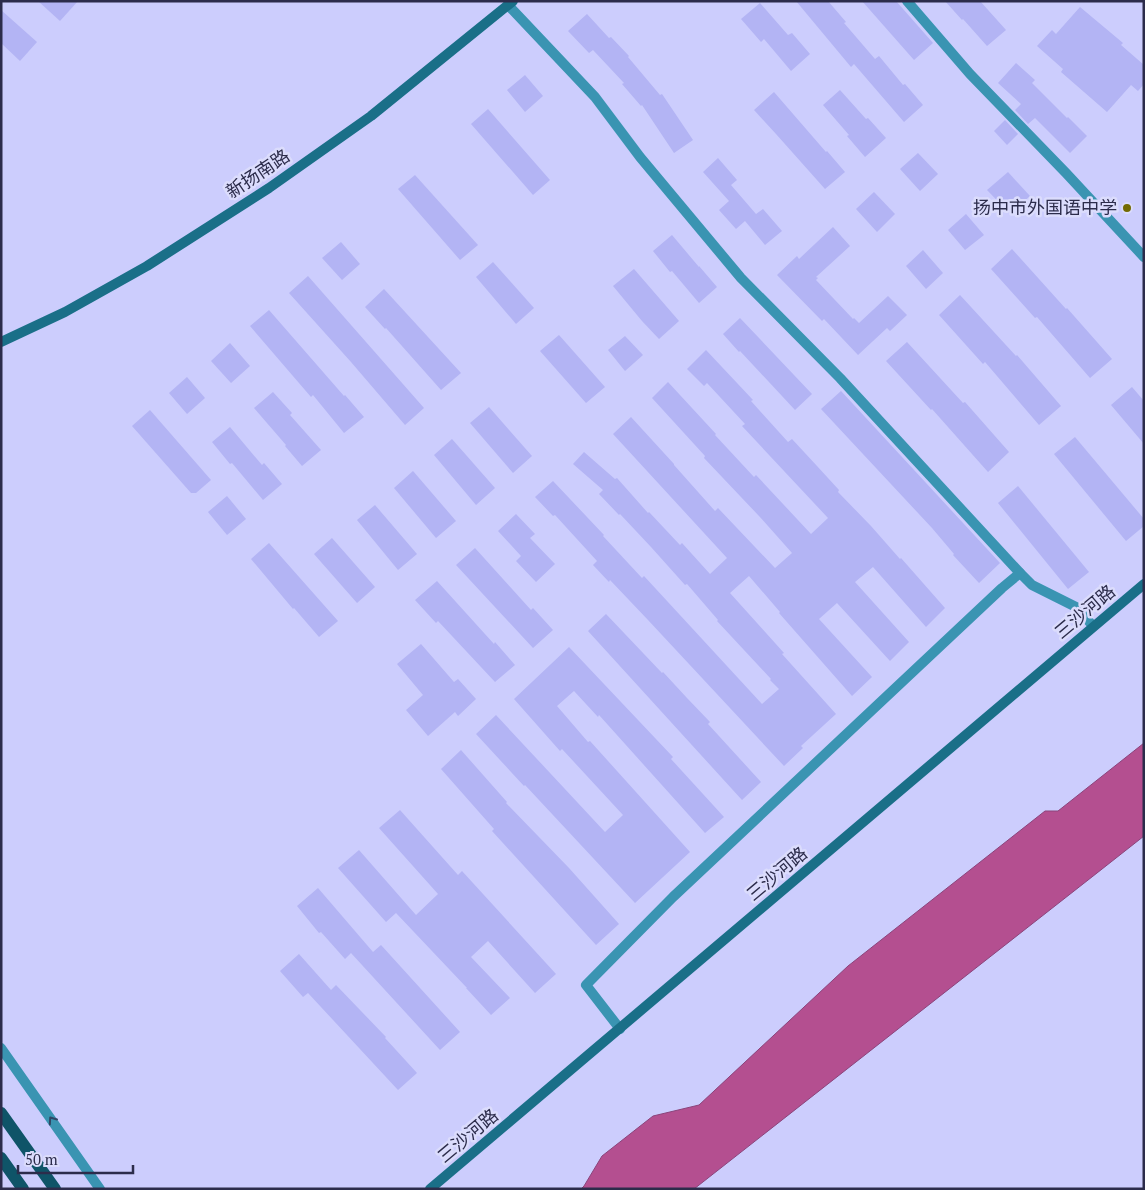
<svg xmlns="http://www.w3.org/2000/svg" width="1145" height="1190" font-family="'PT Serif','Noto Sans SC',serif">
  <style>
    .water { fill: #b44f90; stroke: #8b447b }
    .building { fill: #b3b4f4 }
    .lines { fill: none; stroke-linecap: round; stroke-linejoin: round }
    .street { stroke: #3a94b2; stroke-width: 10 }
    .secondary { stroke: #1a6f88; stroke-width: 10 }
    .primary { stroke: #0f5468; stroke-width: 12 }
    .oneway { stroke: #304665 }
    .poi-dot { fill: #736a03; stroke: #dbdcfc; stroke-width: 2 }
    .labels { text-anchor: middle; stroke-width: 5; stroke-linejoin: round; paint-order: stroke }
    .street-label { font-size: 18px; fill: #2c2c4b; stroke: #dbdcfc }
    .poi-label { font-size: 18px; fill: #2c2c4b; stroke: #dbdcfc; text-anchor: end }
  </style>
  <rect width="100%" height="100%" fill="#cccdfd"/>
  <!-- water -->
  <polygon class="water" points="1144,743 1144,836 1097,873 694,1189 581,1189 584,1186 602,1156 653,1116 699,1105 848,966 1045,811 1058,811"/>
  <!-- building -->
  <g class="building">
    <polygon points="38,1 78,1 60,21"/>
    <polygon points="796,1 828,1 846,22 844,23 875,59 879,56 903,85 905,84 923,105 904,122 854,64 851,67"/>
    <polygon points="862,1 896,1 933,43 914,60"/>
    <polygon points="945,1 980,1 1006,30 987,46 963,19 962,20"/>
    <polygon points="760,3 788,35 792,33 810,54 791,71 764,39 761,42 741,19"/>
    <polygon points="1080,7 1123,43 1121,45 1144,65 1144,84 1138,91 1131,85 1107,112 1061,72 1063,69 1037,46 1052,30 1056,34"/>
    <polygon points="1,10 37,42 20,61 1,43"/>
    <polygon points="587,14 609,38 611,37 629,56 628,57 660,95 662,94 693,140 674,153 642,105 641,106 622,84 624,83 593,50 589,53 568,31"/>
    <polygon points="1016,63 1035,80 1032,83 1067,118 1068,117 1087,136 1070,153 1035,118 1028,124 1015,110 1021,104 998,83"/>
    <polygon points="525,75 543,96 525,112 507,90"/>
    <polygon points="840,90 866,119 868,118 886,138 865,157 847,136 849,135 823,105"/>
    <polygon points="774,92 826,152 827,151 845,172 825,189 776,134 754,110"/>
    <polygon points="488,109 550,180 533,195 471,124"/>
    <polygon points="1005,120 1018,134 1007,145 994,131"/>
    <polygon points="918,153 938,174 920,191 900,169"/>
    <polygon points="718,158 737,180 731,185 756,214 763,209 782,231 765,245 745,221 736,229 719,210 729,201 703,172"/>
    <polygon points="1008,172 1030,196 1010,214 987,190"/>
    <polygon points="415,175 478,245 460,260 398,189"/>
    <polygon points="874,192 895,214 877,232 856,209"/>
    <polygon points="966,214 984,235 965,250 948,230"/>
    <polygon points="833,227 850,246 816,277 818,278 816,280 853,319 854,318 859,323 888,296 907,315 890,331 887,328 858,355 824,319 822,321 777,275 797,256 799,259"/>
    <polygon points="672,235 699,267 699,266 717,287 699,303 672,271 670,272 653,251"/>
    <polygon points="341,242 360,264 342,280 322,258"/>
    <polygon points="1012,249 1066,309 1067,308 1112,359 1090,378 1037,317 1035,318 991,269"/>
    <polygon points="923,250 943,273 926,289 906,266"/>
    <polygon points="493,262 534,308 516,324 476,277"/>
    <polygon points="634,269 679,321 659,339 642,321 613,286"/>
    <polygon points="308,276 424,408 405,425 351,362 289,293"/>
    <polygon points="384,289 461,373 441,390 386,328 385,329 365,307"/>
    <polygon points="960,295 1016,356 1017,355 1061,406 1039,425 985,362 983,364 939,315"/>
    <polygon points="269,310 344,396 345,395 364,417 344,433 313,395 311,397 250,326"/>
    <polygon points="740,318 812,394 795,410 740,351 739,352 723,334"/>
    <polygon points="559,335 605,387 586,403 540,351"/>
    <polygon points="625,336 643,355 625,371 608,350"/>
    <polygon points="907,342 963,403 965,402 1009,452 988,472 932,409 931,410 886,361"/>
    <polygon points="230,343 250,366 231,383 211,361"/>
    <polygon points="706,350 753,400 751,401 788,442 792,439 817,466 839,490 838,492 871,526 900,559 901,558 945,608 926,627 873,567 855,582 909,642 890,661 837,603 819,619 872,677 852,696 779,613 780,612 749,576 730,593 784,653 782,654 836,714 801,746 803,748 784,766 648,620 610,580 609,582 593,565 597,561 555,515 553,516 535,497 553,481 604,535 603,536 642,578 644,576 762,704 779,689 770,680 771,679 717,621 718,620 687,584 685,585 651,547 620,514 619,515 599,494 603,490 573,464 584,452 615,479 617,478 648,513 649,512 680,545 682,543 710,574 727,558 613,434 631,417 674,464 674,465 715,511 718,508 775,568 792,553 759,516 704,458 705,456 652,398 668,382 716,434 715,435 754,477 756,475 811,534 828,518 742,426 745,424 707,383 704,386 687,369"/>
    <polygon points="187,377 205,398 187,414 169,393"/>
    <polygon points="1132,387 1144,401 1144,444 1111,405"/>
    <polygon points="841,391 1000,563 979,583 953,555 954,554 932,528 821,409"/>
    <polygon points="273,392 292,413 290,415 321,450 302,466 285,446 286,445 254,408"/>
    <polygon points="489,407 532,456 513,473 470,423"/>
    <polygon points="150,410 211,480 196,493 191,493 132,426"/>
    <polygon points="230,427 262,465 264,463 282,484 263,500 232,463 230,464 212,442"/>
    <polygon points="1075,437 1144,519 1144,526 1126,541 1054,454"/>
    <polygon points="452,439 495,488 476,505 434,455"/>
    <polygon points="413,471 456,521 436,538 394,488"/>
    <polygon points="1018,486 1089,572 1068,589 998,503"/>
    <polygon points="227,496 246,519 227,535 208,512"/>
    <polygon points="375,505 417,554 398,570 357,520"/>
    <polygon points="516,514 535,534 530,538 555,564 536,582 516,561 521,556 498,531"/>
    <polygon points="332,538 375,587 357,603 314,554"/>
    <polygon points="269,543 338,621 319,637 294,608 293,609 251,559"/>
    <polygon points="475,548 531,610 533,608 553,630 533,648 456,565"/>
    <polygon points="437,581 494,644 495,642 515,665 495,682 438,621 436,623 415,600"/>
    <polygon points="606,614 662,673 663,672 687,698 710,722 708,724 761,782 742,800 588,631"/>
    <polygon points="421,644 454,682 458,679 476,699 458,716 455,712 428,736 406,710 423,695 397,664"/>
    <polygon points="569,647 673,757 671,759 724,817 705,833 599,715 598,717 574,691 557,706 588,742 590,741 690,852 635,903 525,785 524,786 476,734 496,715 605,832 623,815 562,749 560,751 514,699"/>
    <polygon points="461,750 507,802 506,803 569,868 619,924 596,945 492,831 494,829 441,769"/>
    <polygon points="400,810 458,875 462,871 556,974 535,993 488,941 471,957 510,998 491,1015 466,988 467,988 396,913 386,922 338,868 359,850 416,915 438,894 379,828"/>
    <polygon points="318,888 373,952 381,945 460,1032 440,1050 351,953 345,959 321,932 319,933 297,906"/>
    <polygon points="299,954 331,990 336,985 386,1037 385,1038 417,1073 398,1090 308,993 303,997 280,971"/>
  </g>
  <g class="lines">
    <!-- street -->
    <g class="street">
      <polyline points="907,1 970,74 1066,173 1144,257"/>
      <polyline points="508,5 595,97 640,157 741,278 840,378 1020,573 1032,585 1076,607 1093,626"/>
      <polyline points="620,1029 586,985 673,897 1002,588 1020,573"/>
      <polyline points="1,1048 100,1189"/>
    </g>
    <!-- secondary -->
    <g class="secondary">
      <polyline points="1,342 65,312 147,266 269,188 371,116 513,1"/>
      <polyline points="430,1189 1144,584"/>
    </g>
    <!-- primary -->
    <g class="primary">
      <polyline points="1,1113 55,1189"/>
      <polyline points="1,1158 23,1189"/>
    </g>
  </g>
  <!-- one-way arrows -->
  <defs><path id="oneway-chevron" d="M-2-3.5L2.5 0L-2 3.5" fill="none" stroke-width="1.6" stroke-linecap="round" stroke-linejoin="round" transform="scale(1.25)"/></defs>
  <use class="oneway" href="#oneway-chevron" transform="translate(52 1120) rotate(-125)"/>
  <!-- markers -->
  <circle class="poi-dot" cx="1127" cy="208" r="5"/>
  <g class="labels">
    <!-- street labels -->
    <g class="street-label">
      <text transform="translate(258 174) rotate(-34)" y="6">新扬南路</text>
      <text transform="translate(1085 612) rotate(-40)" y="6">三沙河路</text>
      <text transform="translate(777 874) rotate(-40)" y="6">三沙河路</text>
      <text transform="translate(468 1136) rotate(-40)" y="6">三沙河路</text>
    </g>
    <!-- poi labels -->
    <g class="poi-label">
      <text x="1117" y="214">扬中市外国语中学</text>
    </g>
  </g>
  <!-- border -->
  <rect width="1145" height="1190" fill="none" stroke="#2c2c4b" stroke-width="5"/>
  <!-- scale -->
  <path d="M18 1165v8h115v-8" fill="none" stroke="#2c2c4b" stroke-width="2.5"/>
  <text x="25" y="1165" font-size="15" fill="#2c2c4b" stroke="#dbdcfc" stroke-width="4" paint-order="stroke">50 m</text>
</svg>
